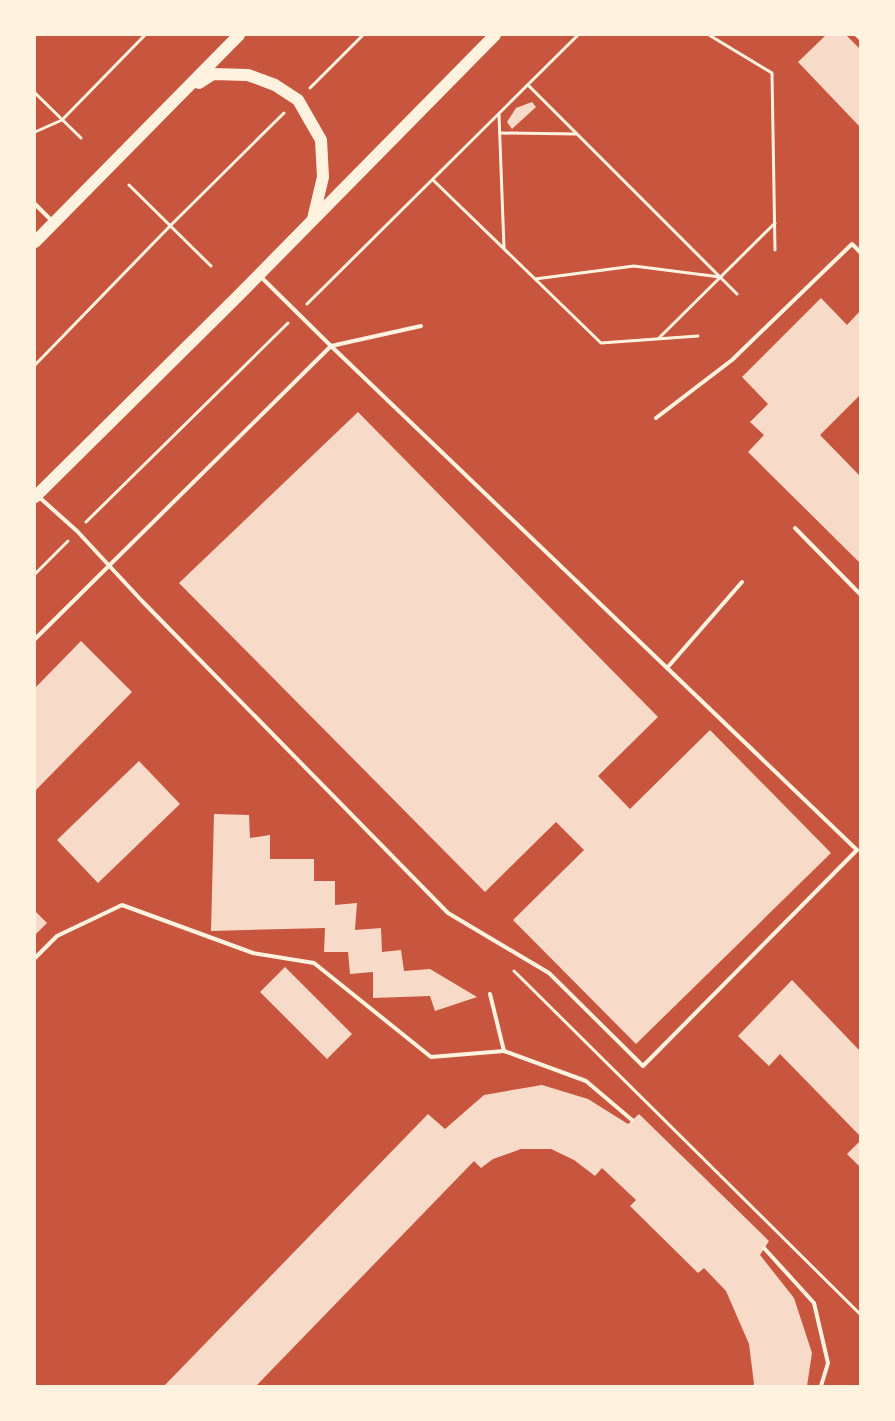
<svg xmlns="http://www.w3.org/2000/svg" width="895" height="1421" font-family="'Nunito Sans',sans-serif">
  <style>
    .building { fill: #f7dbc8 }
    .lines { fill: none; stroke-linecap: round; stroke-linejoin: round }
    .path { stroke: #fff3e0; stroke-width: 3 }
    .service { stroke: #fff3e0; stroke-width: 4 }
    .primary { stroke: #fff3e0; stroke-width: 12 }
  </style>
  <rect width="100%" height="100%" fill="#c8553d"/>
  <!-- building -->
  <g class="building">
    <polygon points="826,35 846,35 860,49 860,127 798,62"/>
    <polygon points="532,102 536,107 512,129 507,122 516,108"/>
    <polygon points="821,298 847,325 860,311 860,395 820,435 860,476 860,563 748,452 764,435 750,422 768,404 742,377"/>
    <polygon points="358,412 658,717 598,776 630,809 710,730 831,853 636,1044 513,920 584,850 556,822 485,892 179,583"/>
    <polygon points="81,641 132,692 35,791 35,688"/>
    <polygon points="139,761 180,804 98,883 57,840"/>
    <polygon points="214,814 249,815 250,838 270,835 270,859 314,859 314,881 335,881 335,905 357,903 355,930 381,928 382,952 401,950 404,971 430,969 477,997 435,1011 430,996 373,998 373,972 350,974 348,952 324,952 325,928 211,931"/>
    <polygon points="35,911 47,923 35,935"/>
    <polygon points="285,967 352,1034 327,1059 260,992"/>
    <polygon points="792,980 860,1051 860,1136 780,1054 769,1066 738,1036"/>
    <polygon points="542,1085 588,1099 628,1124 639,1114 769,1241 760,1255 794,1298 812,1353 807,1386 753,1386 754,1384 749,1344 726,1291 704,1268 698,1273 630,1206 636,1200 602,1168 595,1176 574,1160 551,1149 521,1149 493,1159 481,1168 474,1161 256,1386 164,1386 428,1114 445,1129 484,1095"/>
    <polygon points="860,1141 860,1167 847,1154"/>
  </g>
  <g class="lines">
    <!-- path -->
    <g class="path">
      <polyline points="709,35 772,73 775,250"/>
      <polyline points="856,35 860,39"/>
      <polyline points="528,85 737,294"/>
      <polyline points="310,88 363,35"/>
      <polyline points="35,93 81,138"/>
      <polyline points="499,115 504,248"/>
      <polyline points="35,132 62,120 145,35"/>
      <polyline points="500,133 576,134"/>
      <polyline points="433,180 601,343 698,336"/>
      <polyline points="129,185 211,266"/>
      <polyline points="535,279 634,266 720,277"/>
      <polyline points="307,304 578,35"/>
      <polyline points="659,338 775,223"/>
      <polyline points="35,365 171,225 284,113"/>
      <polyline points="86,522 288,323"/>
      <polyline points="35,574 68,541"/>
      <polyline points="514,971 860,1314"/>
    </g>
    <!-- service -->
    <g class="service">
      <polyline points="35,204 52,221"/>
      <polyline points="656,418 732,360 852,244 860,252"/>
      <polyline points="39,497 77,531 142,601 448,913 549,973 643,1066 857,850 331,346 260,276"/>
      <polyline points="795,528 860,594"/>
      <polyline points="35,639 331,346 421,326"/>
      <polyline points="667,668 742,582"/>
      <polyline points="35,958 57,936 122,905 253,953 314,963 431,1057 504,1051 490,994"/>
      <polyline points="504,1051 586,1081 632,1120"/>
      <polyline points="764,1248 814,1303 828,1363 821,1386"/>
    </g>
    <!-- primary -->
    <g class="primary">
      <polyline points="199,83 213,74 248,75 275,85 298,100 321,140 323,177 313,219"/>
      <polyline points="35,242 239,35"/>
      <polyline points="35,497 239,295 495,35"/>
    </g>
  </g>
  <!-- border -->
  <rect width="895" height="1421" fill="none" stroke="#fff3e0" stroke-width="72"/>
</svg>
